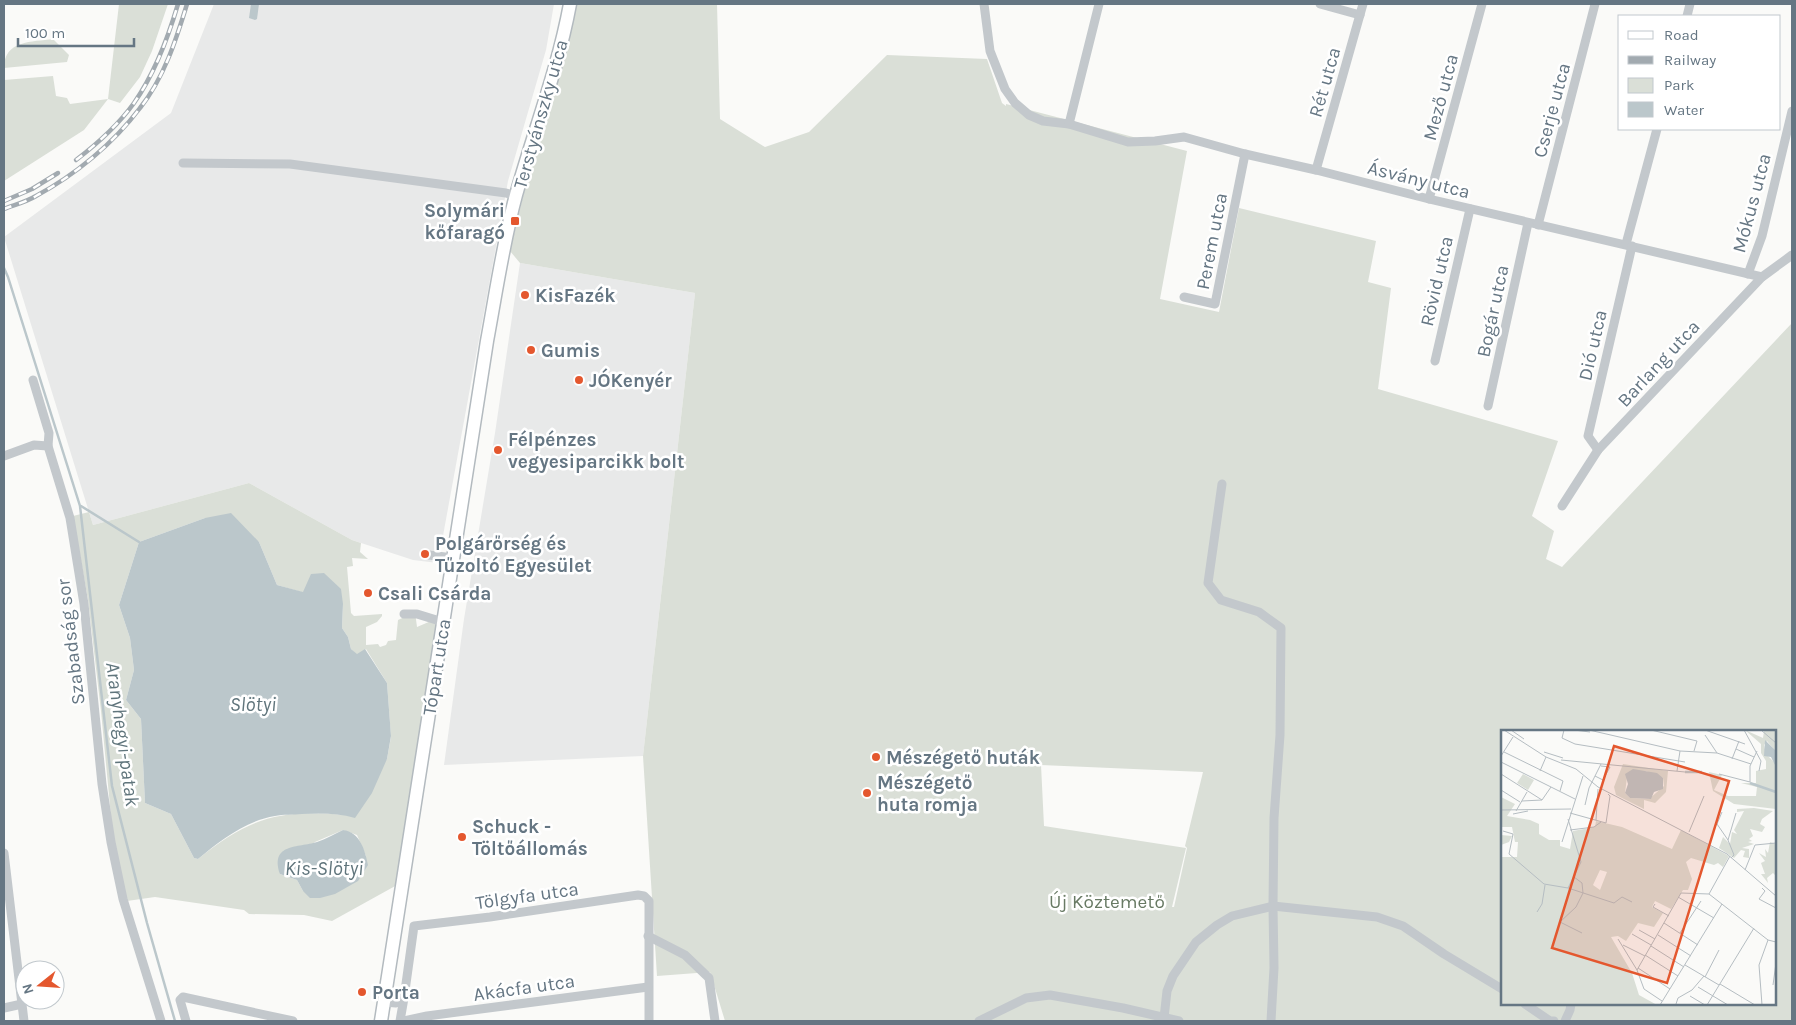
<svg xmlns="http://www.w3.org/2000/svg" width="1796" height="1025" font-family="Karla,sans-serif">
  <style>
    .built { fill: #e8e9e9 }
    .green { fill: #dadfd7; fill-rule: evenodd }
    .water { fill: #bbc7cb }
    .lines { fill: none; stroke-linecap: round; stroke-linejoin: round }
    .stream { stroke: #bbc7cb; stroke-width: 2.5 }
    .secondary-casing { stroke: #b3babf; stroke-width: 15 }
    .street { stroke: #c3c8cc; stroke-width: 9 }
    .secondary { stroke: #fff; stroke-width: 12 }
    .rail-casing { stroke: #a2aab0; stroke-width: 4.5 }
    .rail { stroke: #fff; stroke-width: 2.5; stroke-dasharray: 8; stroke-linecap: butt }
    .poi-dot { fill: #e4572e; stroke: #fff; stroke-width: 2 }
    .labels { text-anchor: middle; stroke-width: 5; stroke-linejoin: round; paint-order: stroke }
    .street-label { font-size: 19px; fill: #657683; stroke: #fff }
    .poi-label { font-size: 19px; font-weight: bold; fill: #657683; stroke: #fff; text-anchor: start }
    .park-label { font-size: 19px; fill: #687a64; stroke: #fff }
    .water-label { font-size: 20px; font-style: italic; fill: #60757c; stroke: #fff }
    .inset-river { fill: none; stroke: #bbc7cb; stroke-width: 2.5 }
    .inset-road { fill: none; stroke: #b5bdc2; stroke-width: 1 }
    .view { fill: #e4572e; fill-opacity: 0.15; stroke: #e4572e; stroke-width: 2.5 }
    .inset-edge { fill: none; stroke: #657683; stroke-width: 2.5 }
  </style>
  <rect width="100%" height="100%" fill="#fafaf8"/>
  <!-- built -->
  <g class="built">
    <polygon points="214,4 554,4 546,50 508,181 438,563 413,560 352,540 249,483 93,525 4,237 171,113"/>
    <polygon points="520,263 695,293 643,756 444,765 464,619 495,433"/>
  </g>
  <!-- green -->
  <g class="green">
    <polygon points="119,4 168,4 152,51 140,77 120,103 108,99 84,130 4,181 4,80 53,76 56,96 67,98 70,104 108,99"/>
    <path d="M 569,4 L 717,4 L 720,119 L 765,147 L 809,132 L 887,55 L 987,59 L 1002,103 L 1006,106 L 1006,104 L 1187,151 L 1160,299 L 1219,312 L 1239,208 L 1376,241 L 1368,282 L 1391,288 L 1378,389 L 1558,441 L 1532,516 L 1554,531 L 1546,559 L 1562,567 L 1792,323 L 1792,1021 L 725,1021 L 710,972 L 657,976 L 643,756 L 695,293 L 520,263 L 510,251 ZM 1502,731 L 1775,731 L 1775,1004 L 1502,1004 ZM 1041,765 L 1203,772 L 1185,846 L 1187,848 L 1174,907 L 1172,907 L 1186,848 L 1044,826 Z"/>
    <path d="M 53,39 L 69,55 L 67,62 L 4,68 C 4,40 32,42 53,39 Z"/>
    <path d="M 249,483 L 352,540 L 361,543 L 360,552 L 368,559 L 352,558 L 353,566 L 347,567 L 351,613 L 354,616 L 382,614 L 382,616 L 377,622 L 366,627 L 366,645 L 378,644 L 380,647 L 386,645 L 388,641 L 396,640 L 398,620 L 415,612 L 417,627 L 431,621 L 438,625 L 397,885 L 332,921 L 304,915 L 249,914 L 244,910 L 155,897 L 127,901 L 112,827 L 101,711 L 88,600 L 73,516 L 89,512 L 93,525 ZM 205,518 L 259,542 L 277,585 L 343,604 L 342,628 L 348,637 L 351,649 L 357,655 L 366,649 L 387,683 L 391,737 L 387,759 L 345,815 C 279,809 249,818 198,859 L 194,858 L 171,814 L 145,803 L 141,719 L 126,700 L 134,670 L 130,638 L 119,605 L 139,542 ZM 343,830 L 357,835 L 366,856 L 303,891 L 297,880 L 280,874 L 315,842 Z"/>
  </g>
  <!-- water -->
  <g class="water">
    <polygon points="251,4 259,4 257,19 255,20 249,18"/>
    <path d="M 231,513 L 259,542 L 277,585 L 303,592 L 311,574 L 324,573 L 341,589 L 343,604 L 342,628 L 348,637 L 351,649 L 357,654 L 365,649 L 387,683 L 391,736 L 387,759 L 372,793 L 355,818 C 338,813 320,813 302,814 C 293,815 283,814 275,816 C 245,821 220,841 198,859 L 194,858 L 171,814 L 145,803 L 141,719 L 126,700 L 134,670 L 130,638 L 119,605 L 139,542 L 205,518 Z"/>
    <path d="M 343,830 C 360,832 365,850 368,865 L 358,881 L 335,894 L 320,898 L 310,898 L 303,891 L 297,880 L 280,874 C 270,843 298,848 317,842 C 326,839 334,834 343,830 Z"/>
  </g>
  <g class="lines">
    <!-- stream -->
    <g class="stream">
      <polyline points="4,268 8,277 80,506 112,786 147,923 175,1021"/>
      <polyline points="81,506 139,542"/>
    </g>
    <defs>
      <path id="secondary" d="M 381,1021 L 487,341 C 496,293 503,243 516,195 C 534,131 558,69 570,4"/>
    </defs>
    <!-- secondary casing -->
    <use href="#secondary" class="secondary-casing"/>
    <!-- street -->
    <g class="street">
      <polyline points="984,4 990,51 1005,89 1015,103 1029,115 1043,121 1069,124 1128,142 1155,141 1184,137 1245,154 1316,170 1429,199 1762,277"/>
      <polyline points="1320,4 1360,15"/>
      <polyline points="1687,16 1690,4"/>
      <polyline points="1069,124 1099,4"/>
      <polyline points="183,163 290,164 506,193 516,196"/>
      <polyline points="1316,170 1363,4"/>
      <polyline points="1429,199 1482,4"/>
      <polyline points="1538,225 1595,4"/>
      <polyline points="1626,244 1657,129"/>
      <polyline points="1748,274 1762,236 1792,111"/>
      <polyline points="1184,297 1215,304 1245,154"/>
      <polyline points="1435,361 1470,209"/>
      <polyline points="33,380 49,433 48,446 70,518 84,604 102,784 111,842 123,899 161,1021"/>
      <polyline points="1488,406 1528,223"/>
      <polyline points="1598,450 1588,436 1632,246"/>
      <polyline points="4,456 34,445 48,446"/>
      <polyline points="1222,484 1208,583 1221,600 1259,612 1281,628 1280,735 1274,818 1273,906 1274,968 1271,1021"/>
      <polyline points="1562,506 1598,450 1762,277 1792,255"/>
      <polyline points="429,555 453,558"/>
      <polyline points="404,614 417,614 443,622"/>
      <polyline points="4,853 24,1021"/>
      <polyline points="648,936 685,955 709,978 715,1021"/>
      <polyline points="384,1002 396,1003 404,998 414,926 490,917 638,895 644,896 649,901 649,1021"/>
      <polyline points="1525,1004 1550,1021 1554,1021"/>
      <polyline points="4,1008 22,1004"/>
      <polyline points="1164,1018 1167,991 1173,976 1196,942 1217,925 1232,916 1273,906 1377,917 1403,926 1444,954 1502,989"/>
      <polyline points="186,1021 180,1000 183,997 293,1021"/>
      <polyline points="400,1021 404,998"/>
      <polyline points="404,1021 427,1016 648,987"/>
      <polyline points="979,1021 1026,998 1050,995 1123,1008 1179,1021"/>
      <polyline points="1565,1021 1570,1010 1571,1004"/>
    </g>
    <!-- secondary -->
    <use href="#secondary" class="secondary"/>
    <defs>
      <g id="rail">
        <path d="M 76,160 C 97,144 119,124 134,103 C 155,73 168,38 178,4"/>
        <polyline points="4,201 32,189 58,173"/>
        <path d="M 4,209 C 14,205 26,202 36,196 C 75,175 113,144 140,108 C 164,78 176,40 187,4"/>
      </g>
    </defs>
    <!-- rail casing -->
    <use href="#rail" class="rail-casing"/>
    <!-- rail -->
    <use href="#rail" class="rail"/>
  </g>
  <!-- markers -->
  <g class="poi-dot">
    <rect x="510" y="216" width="10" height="10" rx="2.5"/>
    <circle cx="525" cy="295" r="5"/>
    <circle cx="531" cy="350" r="5"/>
    <circle cx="579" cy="380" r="5"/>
    <circle cx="498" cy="450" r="5"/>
    <circle cx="425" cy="554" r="5"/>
    <circle cx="368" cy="593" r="5"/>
    <circle cx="876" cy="757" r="5"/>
    <circle cx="867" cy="793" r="5"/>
    <circle cx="462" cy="837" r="5"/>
    <circle cx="362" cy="992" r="5"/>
  </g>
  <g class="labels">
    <!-- street labels -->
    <g class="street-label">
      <text transform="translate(1324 82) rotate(-74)" y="7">Rét utca</text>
      <text transform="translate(1440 97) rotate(-75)" y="7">Mező utca</text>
      <text transform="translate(1551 110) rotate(-75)" y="7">Cserje utca</text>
      <text transform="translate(540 114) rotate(-74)" y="7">Terstyánszky utca</text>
      <text transform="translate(1419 179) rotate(14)" y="7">Ásvány utca</text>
      <text transform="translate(1751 203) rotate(-75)" y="7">Mókus utca</text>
      <text transform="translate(1211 241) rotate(-79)" y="7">Perem utca</text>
      <text transform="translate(1436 281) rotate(-77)" y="7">Rövid utca</text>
      <text transform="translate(1492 311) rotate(-78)" y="7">Bogár utca</text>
      <text transform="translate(1592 345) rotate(-77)" y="7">Dió utca</text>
      <text transform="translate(1658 363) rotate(-47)" y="7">Barlang utca</text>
      <text transform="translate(70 642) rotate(-97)" y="7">Szabadság sor</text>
      <text transform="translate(436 667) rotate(-81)" y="7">Tópart utca</text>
      <text transform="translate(527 895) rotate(-8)" y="7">Tölgyfa utca</text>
      <text transform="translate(524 987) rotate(-8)" y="7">Akácfa utca</text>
    </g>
    <!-- poi labels -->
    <g class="poi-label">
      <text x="505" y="217" text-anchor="end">Solymári<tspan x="505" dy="22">kőfaragó</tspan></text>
      <text x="535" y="302">KisFazék</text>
      <text x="541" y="357">Gumis</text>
      <text x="589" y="387">JÓKenyér</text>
      <text x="508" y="446">Félpénzes<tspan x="508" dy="22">vegyesiparcikk bolt</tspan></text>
      <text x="435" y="550">Polgárőrség és<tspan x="435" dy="22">Tűzoltó Egyesület</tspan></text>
      <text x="378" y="600">Csali Csárda</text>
      <text x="886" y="764">Mészégető huták</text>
      <text x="877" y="789">Mészégető<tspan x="877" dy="22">huta romja</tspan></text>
      <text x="472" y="833">Schuck -<tspan x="472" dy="22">Töltőállomás</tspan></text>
      <text x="372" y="999">Porta</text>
    </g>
    <!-- park labels -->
    <g class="park-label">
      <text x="1107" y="908">Új Köztemető</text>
    </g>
    <!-- water labels -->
    <g class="water-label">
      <text x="253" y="711">Slötyi</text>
      <text transform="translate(123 734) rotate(82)" y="7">Aranyhegyi-patak</text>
      <text x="324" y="875">Kis-Slötyi</text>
    </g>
  </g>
  <!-- overview -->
  <g transform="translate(1501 730)">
    <rect width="275" height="275" fill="#fafaf8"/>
    <path d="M 244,0 L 262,8 L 263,1 L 275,0 L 275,22 L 266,11 L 263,15 L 265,24 L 275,34 L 275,79 L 233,74 L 212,61 L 208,42 L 221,45 L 213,60 L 227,66 L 255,66 L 256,57 L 240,53 L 255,53 L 255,41 L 265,39 L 265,31 L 260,23 L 260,14 ZM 122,34 L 167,41 L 165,62 L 154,73 L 143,70 L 143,79 L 115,65 L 113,57 ZM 145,41 L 162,48 L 163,56 L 148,69 L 129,68 L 124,63 L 126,47 L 130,42 ZM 22,44 L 33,50 L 27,60 L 16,53 ZM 0,67 L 14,74 L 6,86 L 29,90 L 38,94 L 38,104 L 48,110 L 59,110 L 59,116 L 69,119 L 72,101 L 94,97 L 95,91 L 121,97 L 171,119 L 180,100 L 228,126 L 222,137 L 217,133 L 213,135 L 190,128 L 185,132 L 191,149 L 187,160 L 182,160 L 170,179 L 154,171 L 151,177 L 162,183 L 153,197 L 137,193 L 125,211 L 117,206 L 110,207 L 131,243 L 138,265 L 156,275 L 0,275 L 0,127 L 16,127 L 17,112 L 14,112 L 11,97 L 1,97 L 0,105 L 11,106 L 8,112 L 0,115 ZM 99,140 L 106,142 L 99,160 L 92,155 ZM 253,78 L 272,81 L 261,89 L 259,94 L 264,97 L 261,102 L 249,99 L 252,106 L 248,109 L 251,111 L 247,112 L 253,114 L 241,118 L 248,119 L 248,128 L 242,127 L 244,121 L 240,120 L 233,128 L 218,118 L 222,107 L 229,114 L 231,102 L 236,104 L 233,100 L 243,81 L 236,82 L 236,79 ZM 269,112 L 275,114 L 275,146 L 272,143 L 266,148 L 267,153 L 260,144 L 264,144 L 260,133 L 264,131 L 258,123 L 265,127 L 264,119 L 267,123 Z" fill="#dadfd7" fill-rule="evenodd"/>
    <path d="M 264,10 L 275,21 L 275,37 L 270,27 L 263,26 ZM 132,39 L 156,43 L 162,48 L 162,59 L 153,62 L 150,69 L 129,68 L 124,63 L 127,54 L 124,44 Z" fill="#bbc7cb"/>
    <path class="inset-river" d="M 184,42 L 201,42M 249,53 L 275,62"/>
    <path class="inset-road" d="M 3,0 L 45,27 L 75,39 L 97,57 L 226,124 L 275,166M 10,0 L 23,9M 63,0 L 61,8 L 74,14 L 184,32M 73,0 L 89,2M 88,0 L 179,21 L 216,23 L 250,34M 150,0 L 196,11 L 193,21M 204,0 L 244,14M 243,0 L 260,31 L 258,41M 260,0 L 275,13M 204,5 L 216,23M 235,19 L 253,27M 3,22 L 62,51 L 59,61M 43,22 L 62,28M 0,26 L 12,7M 231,29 L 238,11M 60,30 L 184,42M 0,32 L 74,69M 39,41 L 45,27M 176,41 L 179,21M 0,44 L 41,70M 218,44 L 249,52 L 249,36 L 256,21M 94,46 L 102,50 L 109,37 L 100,36M 0,60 L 19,72M 41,70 L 50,57M 21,71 L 41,70M 84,75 L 88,58 L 100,34M 0,80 L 70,79M 15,81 L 26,62M 221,82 L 216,94 L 227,110 L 233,125 L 230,128M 69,83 L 105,93 L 109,66 L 107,64M 12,84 L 27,81M 67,89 L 80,132 L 67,158M 95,90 L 97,59M 69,100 L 93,97 L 100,92M 2,101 L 12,104 L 8,124 L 43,154 L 67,158 L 113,173 L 121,167 L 131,172M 188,102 L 203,66M 227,110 L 235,83M 61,112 L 82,46M 244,140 L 254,115 L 275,113M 73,147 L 81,153 L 82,163 L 75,177 L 59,192 L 81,203M 261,158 L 264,161 L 258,169 L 275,178M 208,164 L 267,210 L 275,212M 208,164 L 229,126M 177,167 L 213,188M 154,174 L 152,177 L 168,186M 36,182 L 41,174 L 44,155M 163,193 L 197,215M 138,200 L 154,209M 179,203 L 200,171M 131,204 L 150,215M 157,205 L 190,226M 117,209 L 136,240 L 143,259 L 161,271M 122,215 L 144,226M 150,216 L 183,237M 144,225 L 177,246M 184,235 L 218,255M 137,238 L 169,259M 136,240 L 180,163 L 208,164M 204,247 L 218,220M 219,254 L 254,275M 272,255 L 275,233M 197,257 L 227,275M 189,266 L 204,275M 175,274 L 177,268 L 191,260 L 203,246M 159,275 L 221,174M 206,275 L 253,198M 261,275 L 258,235 L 267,210"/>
    <path class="view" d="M 113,16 L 228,51 L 166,253 L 51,218 Z"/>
    <rect width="275" height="275" class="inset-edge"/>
  </g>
  <!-- border -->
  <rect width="1796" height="1025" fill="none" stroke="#657683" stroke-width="10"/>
  <!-- legend -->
  <rect x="1618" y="15" width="162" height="115" fill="#ffffff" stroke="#c1c8cd"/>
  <rect x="1628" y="31" width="25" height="8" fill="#ffffff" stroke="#c1c8cd"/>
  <text x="1664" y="40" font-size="15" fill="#657683">Road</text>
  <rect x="1628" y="56" width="25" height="8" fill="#a2aab0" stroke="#c1c8cd"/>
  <text x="1664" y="65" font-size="15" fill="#657683">Railway</text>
  <rect x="1628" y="78" width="25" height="15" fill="#dadfd7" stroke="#c1c8cd"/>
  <text x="1664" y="90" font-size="15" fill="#657683">Park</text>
  <rect x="1628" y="102" width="25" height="15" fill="#bbc7cb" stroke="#c1c8cd"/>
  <text x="1664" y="115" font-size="15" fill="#657683">Water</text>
  <!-- north arrow -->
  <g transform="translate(40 985) rotate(253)"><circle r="24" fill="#ffffff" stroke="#c1c8cd"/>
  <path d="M0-4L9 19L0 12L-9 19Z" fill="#e4572e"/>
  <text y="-8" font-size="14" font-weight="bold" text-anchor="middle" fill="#657683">N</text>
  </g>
  <!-- scale -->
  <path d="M18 38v8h116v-8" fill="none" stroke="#657683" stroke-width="2.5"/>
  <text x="25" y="38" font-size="15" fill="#657683" stroke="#ffffff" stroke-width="4" paint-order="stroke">100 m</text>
</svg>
